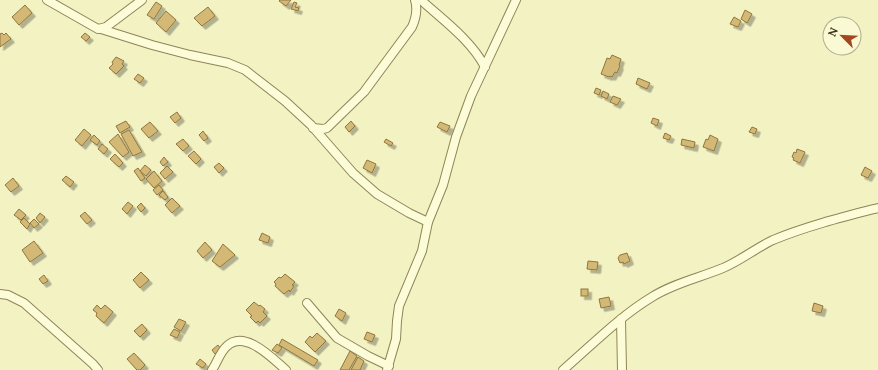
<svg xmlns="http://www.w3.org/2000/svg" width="878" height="370" font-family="Lora,serif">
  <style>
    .building { fill: #d4b876; stroke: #91763b; filter: url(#shadow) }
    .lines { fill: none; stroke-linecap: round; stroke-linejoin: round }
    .street-casing { stroke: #8f8558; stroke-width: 10 }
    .street { stroke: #fcfcd8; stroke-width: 8 }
  </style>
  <defs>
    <filter id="shadow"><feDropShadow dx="3.5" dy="3.5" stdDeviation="0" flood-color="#0004"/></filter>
  </defs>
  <rect width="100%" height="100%" fill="#f2f2c3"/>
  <!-- building -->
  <g class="building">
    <polygon points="280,0 291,0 286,6 279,1"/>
    <polygon points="156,2 162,6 154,19 147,15"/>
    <polygon points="294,2 297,3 295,7 299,8 298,11 291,9"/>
    <polygon points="25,5 32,13 19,25 12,17"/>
    <polygon points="208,7 215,16 202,26 194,18"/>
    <polygon points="745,10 752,14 747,23 741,19"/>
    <polygon points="166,11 176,20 166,32 156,23"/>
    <polygon points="734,17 741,21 738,27 730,24"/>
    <polygon points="2,33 4,35 6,33 11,39 0,47 0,34"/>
    <polygon points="85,33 90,37 86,41 81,37"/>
    <polygon points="612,55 621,59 619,65 620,66 617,73 615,72 612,77 610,76 609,77 601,74 607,58 610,59"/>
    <polygon points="116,57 124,61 122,64 124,66 116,74 109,68 113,64 112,62"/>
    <polygon points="138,74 144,78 140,83 134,79"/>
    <polygon points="638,78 650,83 647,89 636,84"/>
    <polygon points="596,88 601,90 599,95 594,93"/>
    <polygon points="603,91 609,94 607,99 601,96"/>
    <polygon points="613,96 621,99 617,105 610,102"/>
    <polygon points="177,112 181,118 175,123 170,117"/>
    <polygon points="653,118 659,120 657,126 651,123"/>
    <polygon points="126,121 130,127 120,133 116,126"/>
    <polygon points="351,121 355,126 349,132 345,127"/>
    <polygon points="150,122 158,131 149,138 141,129"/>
    <polygon points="440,122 450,126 447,132 437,127"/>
    <polygon points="752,127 757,129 755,134 749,132"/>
    <polygon points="84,129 91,135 82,146 75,140"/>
    <polygon points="129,130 142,152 133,156 121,134"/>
    <polygon points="203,131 208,138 204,141 199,135"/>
    <polygon points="665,133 671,136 669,140 663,138"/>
    <polygon points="118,134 129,152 123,157 109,142"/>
    <polygon points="94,135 100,141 97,145 90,140"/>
    <polygon points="710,135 718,139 714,151 703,147 706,139 708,140"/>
    <polygon points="183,139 189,146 183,151 176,144"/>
    <polygon points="386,139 393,143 391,146 384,142"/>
    <polygon points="682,139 695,142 694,148 681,145"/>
    <polygon points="102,144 108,149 104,154 98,149"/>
    <polygon points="797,149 805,152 800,163 793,160 794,158 792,157 794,152 796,153"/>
    <polygon points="194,151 201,159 196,164 188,156"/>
    <polygon points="115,154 123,163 119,167 110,159"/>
    <polygon points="164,157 168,162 163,166 160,162"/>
    <polygon points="367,160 376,164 372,173 363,168"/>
    <polygon points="219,163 224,168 219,173 214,167"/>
    <polygon points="145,165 151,170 146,176 140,171"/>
    <polygon points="167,166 173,172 165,179 160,173"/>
    <polygon points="865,167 872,171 868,178 861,175"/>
    <polygon points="138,168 145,178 141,181 134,171"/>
    <polygon points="154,171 162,181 154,188 146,179"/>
    <polygon points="66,176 74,182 70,187 62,180"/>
    <polygon points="13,178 19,186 11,192 5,185"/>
    <polygon points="159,185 163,190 157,195 153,190"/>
    <polygon points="163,191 168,197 165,200 159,195"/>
    <polygon points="172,198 180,206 172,213 165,205"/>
    <polygon points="128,202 133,206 127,214 122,209"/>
    <polygon points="141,203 145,208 141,212 137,207"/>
    <polygon points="19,209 26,215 21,220 14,215"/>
    <polygon points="85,212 92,220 87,224 80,216"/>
    <polygon points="40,213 45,217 40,223 36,218"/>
    <polygon points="24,218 30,224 27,229 20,222"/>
    <polygon points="34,219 39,224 34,228 30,223"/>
    <polygon points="262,233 270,237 268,243 259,240"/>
    <polygon points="34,241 43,253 30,262 22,250"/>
    <polygon points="205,242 212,250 203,258 197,251"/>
    <polygon points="223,244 235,255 220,267 212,261"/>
    <polygon points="627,253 630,261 624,264 623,262 620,263 618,258 620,255"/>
    <polygon points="588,261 598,262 597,270 587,269"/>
    <polygon points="141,272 149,280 140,288 133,280"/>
    <polygon points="285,274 295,282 292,285 294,286 290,292 289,290 284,294 275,286 276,284 274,282 279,277 281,278"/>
    <polygon points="44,275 48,281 43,284 39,279"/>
    <rect x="581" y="289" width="7" height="7"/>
    <polygon points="609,297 611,306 601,308 599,299"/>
    <polygon points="254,302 259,306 260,305 265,309 263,312 267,316 260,323 258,321 256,323 250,317 252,316 246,310"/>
    <polygon points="814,303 823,306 821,313 812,311"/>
    <polygon points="97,305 101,309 105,305 113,312 104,323 96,316 97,313 93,310"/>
    <polygon points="339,309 346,313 342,321 335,316"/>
    <polygon points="179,319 186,322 181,331 174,327"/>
    <polygon points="142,324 147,330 140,337 134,331"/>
    <polygon points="174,329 180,332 177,338 170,335"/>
    <polygon points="367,332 375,335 372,342 364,339"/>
    <polygon points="317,333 326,341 315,352 305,342 310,336 312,338"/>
    <polygon points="282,339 318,360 314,366 279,345"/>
    <polygon points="277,344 282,348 278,353 272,350"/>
    <polygon points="218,345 221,349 215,354 212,350"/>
    <polygon points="350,351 357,356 349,370 340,370"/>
    <polygon points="134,353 145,365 140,370 137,370 127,359"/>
    <polygon points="358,357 364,361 360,370 351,370"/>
    <polygon points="200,359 206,364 203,368 196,364"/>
  </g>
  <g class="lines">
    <defs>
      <g id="street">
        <polyline points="47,0 98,29 106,27 142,0"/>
        <path d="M 421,0 C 443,20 471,40 485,67"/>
        <polyline points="101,29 152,45 190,55 228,63 245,70 285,101 311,125 353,173 377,194 409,213 428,222"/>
        <path d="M 313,128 L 323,129 L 327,128 L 364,92 L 412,27 C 416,18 418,10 415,0"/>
        <polyline points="0,294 8,295 24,303 93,364 98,370"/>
        <polyline points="307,303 337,338 368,356 389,366"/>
        <polyline points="621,319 622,370"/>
        <path d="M 212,370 C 217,363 220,352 227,346 C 245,329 273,359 286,370"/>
        <polyline points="387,370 396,339 397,321 399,306 422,251 428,222 443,185 456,137 471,96 516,0"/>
        <path d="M 563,370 C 592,345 619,317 652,297 C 674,283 699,278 723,268 C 740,261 756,248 773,240 C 807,226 843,217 878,208"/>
      </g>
    </defs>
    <!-- street casing -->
    <use href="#street" class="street-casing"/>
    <!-- street -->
    <use href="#street" class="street"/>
  </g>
  <!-- north arrow -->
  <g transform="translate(842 36) rotate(294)"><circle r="19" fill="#f9f9d4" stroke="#aeab8b"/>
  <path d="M0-3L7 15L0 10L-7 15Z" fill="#a44622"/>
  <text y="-6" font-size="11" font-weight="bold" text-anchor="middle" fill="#3e361d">N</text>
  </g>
</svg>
